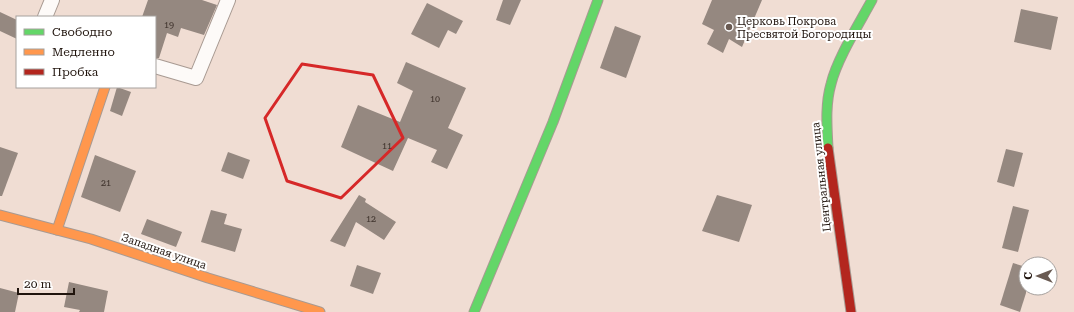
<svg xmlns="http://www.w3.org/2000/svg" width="1074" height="312" font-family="'Roboto Serif',serif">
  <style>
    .building { fill: #958880 }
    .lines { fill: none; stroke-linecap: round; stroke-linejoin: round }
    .street-casing { stroke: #a89a92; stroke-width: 16 }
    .fast-casing { stroke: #a89a92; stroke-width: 11 }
    .slow-casing { stroke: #a89a92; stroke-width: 11 }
    .jam-casing { stroke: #a89a92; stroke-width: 11 }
    .street { stroke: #fdfaf8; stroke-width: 14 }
    .fast { stroke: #63d668; stroke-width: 9 }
    .slow { stroke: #ff974d; stroke-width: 9 }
    .jam { stroke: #b3261e; stroke-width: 9 }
    .marked { fill: none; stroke: #d62828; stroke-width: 3; stroke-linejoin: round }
    .poi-dot { fill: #695a52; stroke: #fff; stroke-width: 1.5 }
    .labels { text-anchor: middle; stroke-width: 4; stroke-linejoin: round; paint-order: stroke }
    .number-label { font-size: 9px; fill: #3d312a }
    .poi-label { font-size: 11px; fill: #20140d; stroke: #fff; text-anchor: start }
    .street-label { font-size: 11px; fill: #20140d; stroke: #fff }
  </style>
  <rect width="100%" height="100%" fill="#f0ddd3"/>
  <!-- building -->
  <g class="building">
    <polygon points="148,0 202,0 217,5 204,35 181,28 178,37 167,33 159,58 155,58 155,17 142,17"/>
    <polygon points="503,0 521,0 510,25 496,20"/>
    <polygon points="712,0 762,0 742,47 729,39 723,53 707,44 714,30 702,24"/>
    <polygon points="427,3 463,21 456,34 448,30 439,48 411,34"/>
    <polygon points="1021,9 1058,17 1051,50 1014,42"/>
    <polygon points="0,12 17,20 17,39 0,31"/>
    <polygon points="615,26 641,36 626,78 600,68"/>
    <polygon points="406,62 466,88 448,128 463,135 447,169 431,162 437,150 408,138 393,171 341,147 358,105 400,122 413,91 397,83"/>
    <polygon points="117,87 131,92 122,116 110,111"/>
    <polygon points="0,147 18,153 2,196 0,196"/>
    <polygon points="1006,149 1023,153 1014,187 997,182"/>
    <polygon points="228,152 250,160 243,179 221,171"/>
    <polygon points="95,155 136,171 120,212 81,197"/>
    <polygon points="359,195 366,199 365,202 396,222 384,240 356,222 345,247 330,241"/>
    <polygon points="717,195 752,205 739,242 702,231"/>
    <polygon points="1013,206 1029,210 1018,252 1002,248"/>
    <polygon points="211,210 227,214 224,224 242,229 235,252 201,242"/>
    <polygon points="147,219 182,232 176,247 141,234"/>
    <polygon points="1013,263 1026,267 1026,293 1020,312 1000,305"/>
    <polygon points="357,265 381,273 373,294 350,286"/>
    <polygon points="69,282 108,291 104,312 79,312 80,310 64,307"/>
    <polygon points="0,288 19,293 15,312 0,312"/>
  </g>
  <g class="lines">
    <defs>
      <g id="street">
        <polyline points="45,17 52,0"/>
        <polyline points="155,66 196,78 228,0"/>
      </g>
      <g id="fast">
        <path d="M 828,148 C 827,127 825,105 831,84 C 837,59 859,24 872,0"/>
        <polyline points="474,312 553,122 598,0"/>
      </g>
      <g id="slow">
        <polyline points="0,215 91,239 208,278 320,312"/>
        <polyline points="57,230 105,87"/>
      </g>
      <polyline id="jam" points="828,148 851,312"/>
    </defs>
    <!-- street casing -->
    <use href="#street" class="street-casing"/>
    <!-- fast casing -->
    <use href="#fast" class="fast-casing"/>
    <!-- slow casing -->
    <use href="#slow" class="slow-casing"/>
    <!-- jam casing -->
    <use href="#jam" class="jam-casing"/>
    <!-- street -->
    <use href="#street" class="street"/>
    <!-- fast -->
    <use href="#fast" class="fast"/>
    <!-- slow -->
    <use href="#slow" class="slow"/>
    <!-- jam -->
    <use href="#jam" class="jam"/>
  </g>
  <!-- marked area -->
  <path class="marked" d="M 302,64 L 373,75 L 403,138 L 341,198 L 287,181 L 265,118 Z"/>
  <!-- markers -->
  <circle class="poi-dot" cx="729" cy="27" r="4"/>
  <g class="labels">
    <!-- number labels -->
    <g class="number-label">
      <text x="169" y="28">19</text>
      <text x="435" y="102">10</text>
      <text x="387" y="149">11</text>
      <text x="106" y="186">21</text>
      <text x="371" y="222">12</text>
    </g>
    <!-- poi labels -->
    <g class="poi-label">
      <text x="737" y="25">Церковь Покрова<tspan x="737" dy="13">Пресвятой Богородицы</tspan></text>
    </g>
    <!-- street labels -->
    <g class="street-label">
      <text transform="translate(821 177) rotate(-96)" y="4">Центральная улица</text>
      <text transform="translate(164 251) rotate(19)" y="4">Западная улица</text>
    </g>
  </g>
  <!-- legend -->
  <rect x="16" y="16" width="140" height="72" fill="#ffffff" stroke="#a6a19e"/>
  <rect x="24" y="29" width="20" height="6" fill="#63d668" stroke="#a6a19e"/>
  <text x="52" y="36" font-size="12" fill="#20140d">Свободно</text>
  <rect x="24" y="49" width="20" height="6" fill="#ff974d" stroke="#a6a19e"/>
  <text x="52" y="56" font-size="12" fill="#20140d">Медленно</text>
  <rect x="24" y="69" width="20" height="6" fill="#b3261e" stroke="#a6a19e"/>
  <text x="52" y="76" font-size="12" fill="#20140d">Пробка</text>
  <!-- north arrow -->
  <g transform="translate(1038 276) rotate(270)"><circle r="19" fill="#ffffff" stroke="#a6a19e"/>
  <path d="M0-3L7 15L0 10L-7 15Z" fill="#695a52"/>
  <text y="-6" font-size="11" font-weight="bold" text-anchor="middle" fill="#20140d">С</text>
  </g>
  <!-- scale -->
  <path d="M18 288v6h56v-6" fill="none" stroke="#20140d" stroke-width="2"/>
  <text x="24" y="288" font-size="12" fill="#20140d" stroke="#ffffff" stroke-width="3" paint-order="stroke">20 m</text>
</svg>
